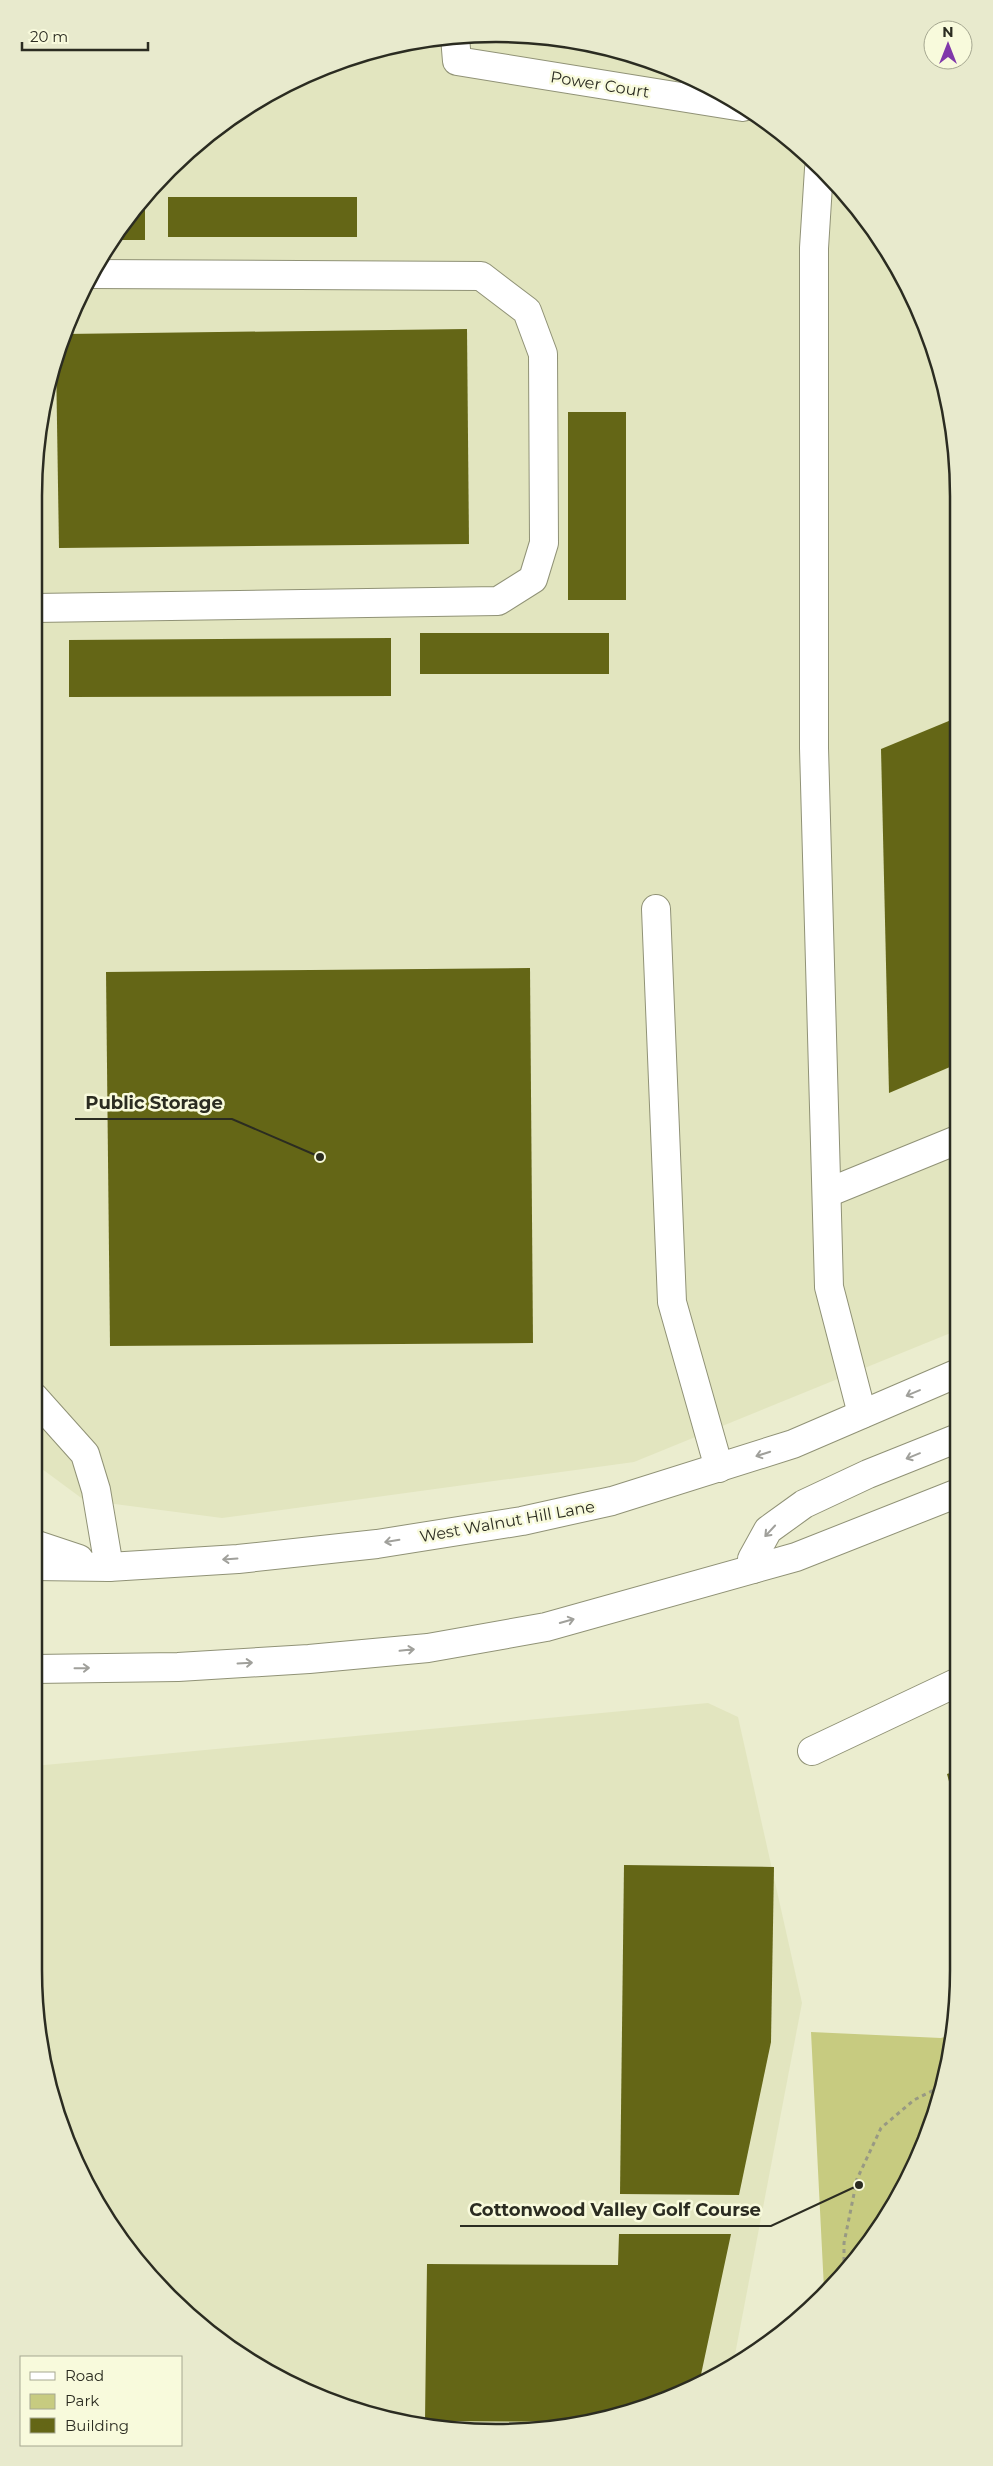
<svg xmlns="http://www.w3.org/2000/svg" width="993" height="2466" font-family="Montserrat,sans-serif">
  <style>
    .built { fill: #e2e5bf }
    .green { fill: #c7cb80 }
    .building { fill: #646616 }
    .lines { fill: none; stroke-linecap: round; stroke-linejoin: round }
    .minor-casing { stroke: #909276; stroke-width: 30 }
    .major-casing { stroke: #909276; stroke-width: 30 }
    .path { stroke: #989983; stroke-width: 3; stroke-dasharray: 4 4; stroke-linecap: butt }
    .minor { stroke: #fff; stroke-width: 28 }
    .major { stroke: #fff; stroke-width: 28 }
    .oneway { stroke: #a0a09b }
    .labels { text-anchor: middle; stroke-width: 5; stroke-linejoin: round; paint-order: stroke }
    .street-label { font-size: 16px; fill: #2b2c21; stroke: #f8fadc }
    .rim { fill: none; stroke: #2b2c21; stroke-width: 2.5 }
    .leader { fill: none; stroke: #2b2c21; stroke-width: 2 }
    .callout-dot { fill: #2b2c21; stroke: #f8fadc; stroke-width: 2 }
    .callout-label { font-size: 18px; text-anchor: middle; font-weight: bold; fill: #2b2c21; stroke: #f8fadc; stroke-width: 5; stroke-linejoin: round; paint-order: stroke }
  </style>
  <rect width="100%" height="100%" fill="#ebedcf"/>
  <!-- built -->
  <g class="built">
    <polygon points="466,35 557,38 645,58 753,112 845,192 912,292 955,436 958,1330 634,1462 222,1518 84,1500 34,1463 34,497 58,348 96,265 148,192 215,130 292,82 376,50"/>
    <polygon points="708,1703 738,1717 802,2003 733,2365 674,2397 587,2423 436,2428 348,2408 265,2370 148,2274 96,2201 58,2119 34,1969 34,1766"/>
  </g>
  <!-- green -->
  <polygon class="green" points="811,2032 941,2038 948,2036 935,2118 863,2251 824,2289"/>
  <!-- building -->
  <g class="building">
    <polygon points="145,197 145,240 114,240"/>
    <rect x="168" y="197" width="189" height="40"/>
    <polygon points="467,329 469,544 59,548 56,359 65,334"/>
    <rect x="568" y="412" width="58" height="188"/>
    <rect x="420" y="633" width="189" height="41"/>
    <polygon points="391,638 391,696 69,697 69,640"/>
    <polygon points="956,718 957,1064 889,1093 881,749"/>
    <polygon points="530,968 533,1343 110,1346 106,972"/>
    <polygon points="959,1770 959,1815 958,1815 947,1774"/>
    <polygon points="624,1865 774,1867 771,2042 739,2195 620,2194"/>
    <polygon points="619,2234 731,2234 699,2384 674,2397 590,2422 425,2421 427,2264 618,2265"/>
  </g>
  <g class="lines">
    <defs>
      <g id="minor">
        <polyline points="455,37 457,61 743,107"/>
        <polyline points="819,169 814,248 814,748 829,1287 862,1414"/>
        <polyline points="34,608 498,601 533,579 544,543 543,354 527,311 481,276 92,274"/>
        <polyline points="656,909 672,1302 719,1468"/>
        <polyline points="827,1193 957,1140"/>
        <polyline points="34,1397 85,1454 96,1490 109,1567"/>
        <polyline points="812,1751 958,1682"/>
      </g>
      <g id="major">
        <polyline points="34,1544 79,1559"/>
        <polyline points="34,1566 109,1567 238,1559 377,1544 522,1521 612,1501 793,1444 958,1373"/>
        <polyline points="753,1569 752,1559 768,1530 804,1504 868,1474 958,1438"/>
        <polyline points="34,1669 178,1667 309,1659 428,1648 546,1627 796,1557 958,1493"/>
      </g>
    </defs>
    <!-- minor casing -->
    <use href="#minor" class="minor-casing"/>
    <!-- major casing -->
    <use href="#major" class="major-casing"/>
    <!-- path -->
    <polyline class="path" points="844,2269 844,2243 857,2179 881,2128 914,2100 940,2087"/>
    <!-- minor -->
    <use href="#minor" class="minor"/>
    <!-- major -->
    <use href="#major" class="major"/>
  </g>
  <!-- one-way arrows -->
  <defs><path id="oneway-shaft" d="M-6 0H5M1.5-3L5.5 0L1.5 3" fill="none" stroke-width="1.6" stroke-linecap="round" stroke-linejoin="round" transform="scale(1.25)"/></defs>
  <g class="oneway">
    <use href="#oneway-shaft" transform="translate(913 1393) rotate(157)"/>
    <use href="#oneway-shaft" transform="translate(763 1454) rotate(162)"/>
    <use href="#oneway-shaft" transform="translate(913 1456) rotate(158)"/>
    <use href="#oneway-shaft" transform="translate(770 1531) rotate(133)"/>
    <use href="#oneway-shaft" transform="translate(392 1541) rotate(171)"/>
    <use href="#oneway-shaft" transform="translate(230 1559) rotate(176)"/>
    <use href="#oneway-shaft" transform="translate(567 1621) rotate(-16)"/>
    <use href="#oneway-shaft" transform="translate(407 1650) rotate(-6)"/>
    <use href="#oneway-shaft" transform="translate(245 1663) rotate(-3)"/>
    <use href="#oneway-shaft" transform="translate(82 1668) rotate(-1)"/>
  </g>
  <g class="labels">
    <!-- street labels -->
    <g class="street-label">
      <text transform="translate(600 84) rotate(9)" y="6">Power Court</text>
      <text transform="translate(507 1521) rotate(-10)" y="6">West Walnut Hill Lane</text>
    </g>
  </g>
  <!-- crop -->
  <path d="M0 0H993V2466H0ZM496 42H496A454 454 0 0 1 950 496V1970A454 454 0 0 1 496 2424H496A454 454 0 0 1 42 1970V496A454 454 0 0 1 496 42Z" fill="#e8eacd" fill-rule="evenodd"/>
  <path class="rim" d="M496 42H496A454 454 0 0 1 950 496V1970A454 454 0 0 1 496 2424H496A454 454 0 0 1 42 1970V496A454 454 0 0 1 496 42Z"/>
  <!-- callouts -->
  <path class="leader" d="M320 1157L232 1119H75M859 2185L771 2226H460"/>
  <g class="callout-dot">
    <circle cx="320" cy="1157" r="5"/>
    <circle cx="859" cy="2185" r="5"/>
  </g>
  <g class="callout-label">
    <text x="154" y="1109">Public Storage</text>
    <text x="615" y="2216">Cottonwood Valley Golf Course</text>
  </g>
  <!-- legend -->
  <rect x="20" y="2356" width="162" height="90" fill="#f8fadc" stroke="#a6a891"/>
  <rect x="30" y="2372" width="25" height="8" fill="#ffffff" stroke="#a6a891"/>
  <text x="65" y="2381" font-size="15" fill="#2b2c21">Road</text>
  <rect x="30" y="2394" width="25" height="15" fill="#c7cb80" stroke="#a6a891"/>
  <text x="65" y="2406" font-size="15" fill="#2b2c21">Park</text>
  <rect x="30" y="2418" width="25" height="15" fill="#646616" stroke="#a6a891"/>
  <text x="65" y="2431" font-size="15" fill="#2b2c21">Building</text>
  <!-- north arrow -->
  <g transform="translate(948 45)"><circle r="24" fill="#f8fadc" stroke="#a6a891"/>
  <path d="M0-4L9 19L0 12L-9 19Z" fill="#8038aa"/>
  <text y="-8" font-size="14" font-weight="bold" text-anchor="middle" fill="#2b2c21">N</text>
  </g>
  <!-- scale -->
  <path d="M22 42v8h126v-8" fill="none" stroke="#2b2c21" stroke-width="2.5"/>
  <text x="30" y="42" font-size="15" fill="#2b2c21" stroke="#f8fadc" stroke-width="4" paint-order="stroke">20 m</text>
</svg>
